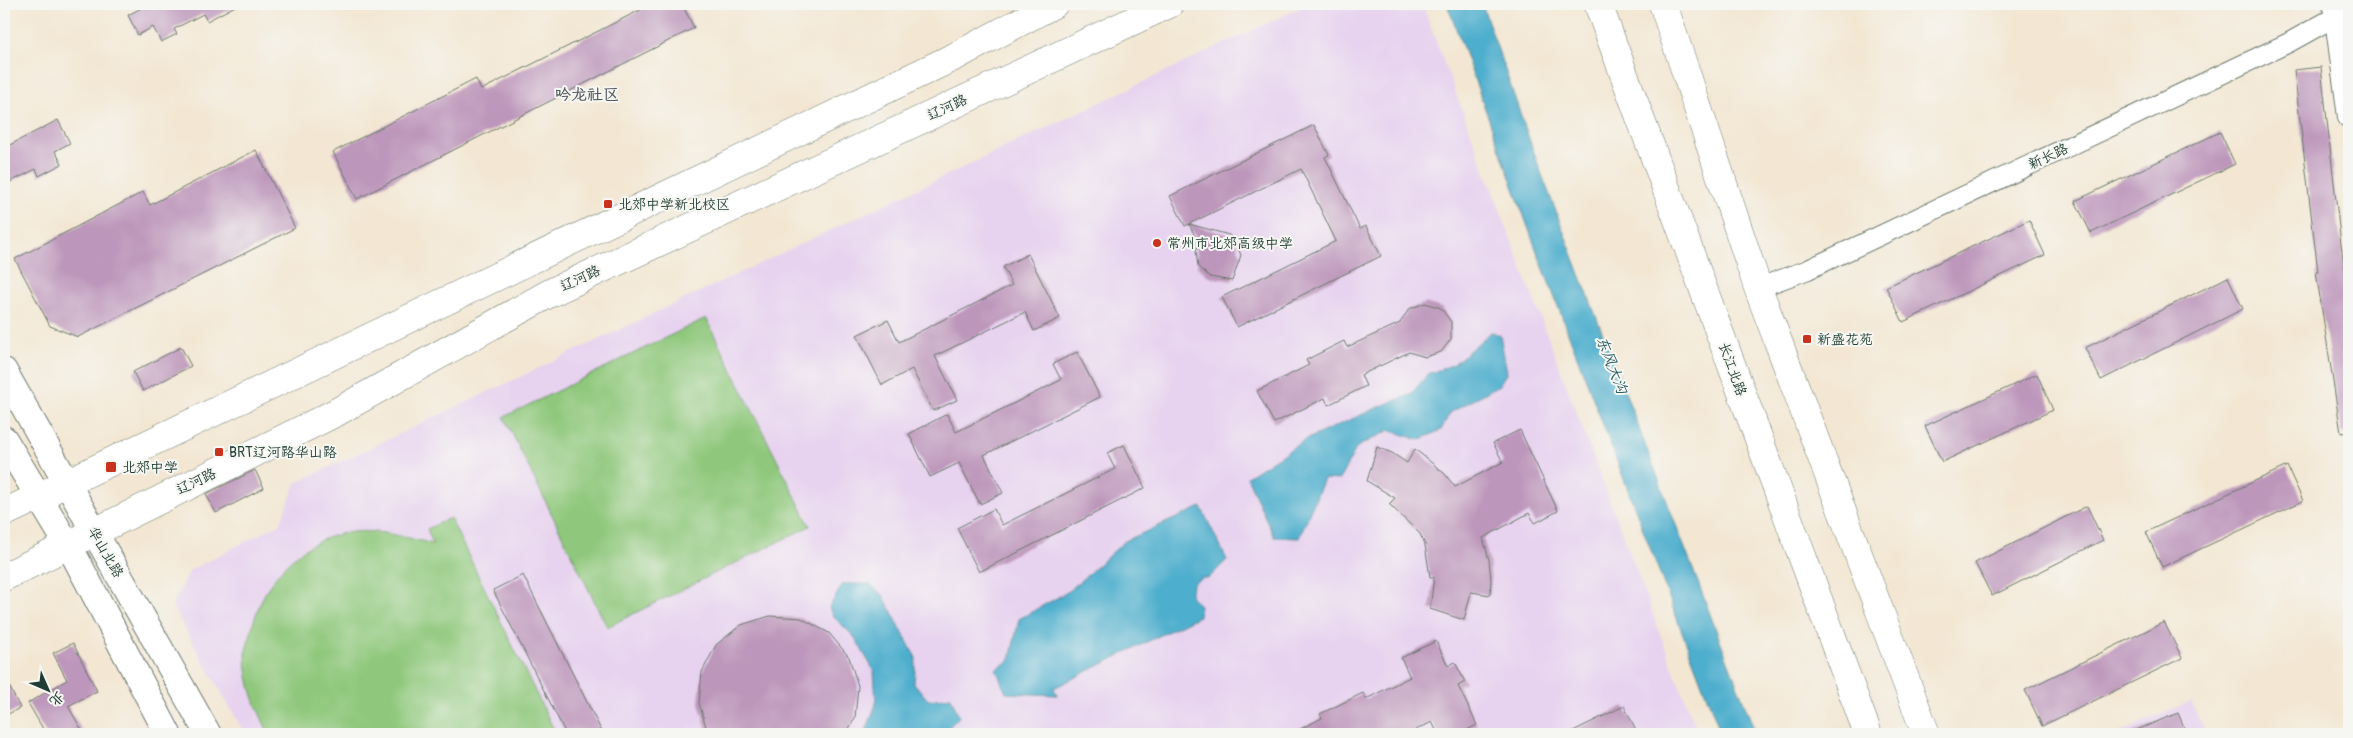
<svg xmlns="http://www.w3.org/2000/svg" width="2353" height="738" font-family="Pangolin,'LXGW WenKai TC',sans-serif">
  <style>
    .built { fill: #e7d2ef }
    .green { fill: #8fc87c; stroke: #578258 }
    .water { fill: #4eaecd; stroke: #367680 }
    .building { fill: #bd97bb }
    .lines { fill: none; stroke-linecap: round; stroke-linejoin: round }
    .minor-casing { stroke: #69786c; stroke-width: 21 }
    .tertiary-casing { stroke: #69786c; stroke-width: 24 }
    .secondary-casing { stroke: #69786c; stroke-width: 28 }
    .primary-casing { stroke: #69786c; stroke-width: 29 }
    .minor { stroke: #fff; stroke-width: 19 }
    .tertiary { stroke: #fff; stroke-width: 22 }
    .secondary { stroke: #fff; stroke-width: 26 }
    .primary { stroke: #fff; stroke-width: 28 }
    .poi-dot { fill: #c8321e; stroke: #f6f6f2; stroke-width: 2 }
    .labels { text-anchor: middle; stroke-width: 4; stroke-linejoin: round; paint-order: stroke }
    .street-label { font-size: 14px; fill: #1f3d34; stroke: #f6f6f2 }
    .poi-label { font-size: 14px; fill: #1f3d34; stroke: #f6f6f2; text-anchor: start }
    .water-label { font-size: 15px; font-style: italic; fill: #2d5f62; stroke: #f6f6f2 }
    .quarter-label { font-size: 16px; font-weight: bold; fill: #565c63; stroke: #f6f6f2 }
  </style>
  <rect width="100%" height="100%" fill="#f6f6f2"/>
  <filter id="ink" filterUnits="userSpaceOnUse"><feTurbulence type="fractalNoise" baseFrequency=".02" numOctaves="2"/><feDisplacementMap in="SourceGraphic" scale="10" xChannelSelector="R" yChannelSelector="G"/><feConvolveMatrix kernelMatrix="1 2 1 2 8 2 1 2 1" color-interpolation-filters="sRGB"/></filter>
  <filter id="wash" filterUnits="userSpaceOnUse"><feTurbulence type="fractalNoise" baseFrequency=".0096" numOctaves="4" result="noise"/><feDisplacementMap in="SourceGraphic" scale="20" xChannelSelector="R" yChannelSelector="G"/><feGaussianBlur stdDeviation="1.12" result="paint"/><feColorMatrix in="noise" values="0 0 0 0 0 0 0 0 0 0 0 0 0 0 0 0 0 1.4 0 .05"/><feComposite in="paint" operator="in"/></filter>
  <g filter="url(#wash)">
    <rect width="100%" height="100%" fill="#f3e7d3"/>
    <!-- built -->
    <g class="built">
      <polygon points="1308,4 1422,4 1698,734 245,734 172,606 190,570 280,524 296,483"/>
      <polygon points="2191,701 2205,734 2116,734"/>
    </g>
    <!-- green -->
    <g class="green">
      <polygon points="706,318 810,526 607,627 504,417"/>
      <path d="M 450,518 L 556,734 L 269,734 C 257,709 246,684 246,655 C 246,648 249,640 251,633 C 260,587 290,548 336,535 C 368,526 401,536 433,544 L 427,529 Z"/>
    </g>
    <!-- water -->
    <g class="water">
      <polygon points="1447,4 1482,4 1539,167 1756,734 1721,734 1533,241"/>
      <polygon points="1491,332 1500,335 1507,372 1499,385 1450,413 1441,430 1419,440 1390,430 1357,447 1339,480 1324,479 1299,538 1274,537 1247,477 1305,440 1381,406 1410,395 1428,374 1454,364"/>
      <path d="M 1201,507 L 1227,560 L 1209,578 C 1196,577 1188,586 1192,598 L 1200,605 L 1199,616 L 1054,688 L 1057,695 L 1006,693 L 996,669 L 1010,660 L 1019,619 L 1069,591 L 1125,541 Z"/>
      <polygon points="843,584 869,584 883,595 916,658 914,683 928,700 951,697 959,717 942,734 865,734 876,704 874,671 855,638 832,615 829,607"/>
    </g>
    <g id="blocks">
      <!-- building -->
      <g class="building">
        <polygon points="149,4 239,4 207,21 203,14 174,29 177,34 161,42 153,27 138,35 128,15"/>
        <polygon points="652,4 682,4 694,28 357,199 333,152 476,79 481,90"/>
        <polygon points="2321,67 2341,245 2349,295 2349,432 2341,433 2316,272 2318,272 2294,70"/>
        <polygon points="58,120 70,143 55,151 62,164 39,176 36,169 4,185 4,148"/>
        <polygon points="1314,125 1329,155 1325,157 1360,229 1366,226 1381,256 1237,327 1222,297 1336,241 1301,169 1185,226 1170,196"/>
        <polygon points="2220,132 2235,164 2091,233 2075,201"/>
        <polygon points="256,150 295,228 78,337 50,326 15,259 143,192 150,205"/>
        <polygon points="2029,220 2045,255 1903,322 1886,287"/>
        <polygon points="1189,224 1229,235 1235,241 1241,255 1232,281 1210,277 1198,267 1196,251 1199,244"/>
        <polygon points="1028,254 1060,318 1034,331 1025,312 935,356 957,400 933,411 912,369 882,385 857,335 888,320 899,342 1012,285 1003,267"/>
        <polygon points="2228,277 2243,309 2101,380 2085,348"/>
        <polygon points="1425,303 1441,308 1451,322 1451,339 1441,352 1425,357 1409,352 1361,375 1366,386 1328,405 1325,398 1274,423 1257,391 1309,365 1306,360 1344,341 1347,347 1400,323 1409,309"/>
        <polygon points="181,347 191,366 143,391 133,372"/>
        <polygon points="1077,352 1100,397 984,455 1003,493 980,504 959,463 930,477 909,434 947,414 956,432 1061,380 1053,364"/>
        <polygon points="2037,374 2053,410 1942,462 1925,426"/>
        <polygon points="1520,430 1558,511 1535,523 1529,513 1483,538 1489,560 1491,580 1490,595 1471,592 1464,620 1430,609 1434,577 1430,577 1425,545 1420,534 1389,504 1395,498 1367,481 1377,447 1392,453 1407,463 1415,449 1445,474 1455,487 1503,462 1493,443"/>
        <polygon points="1124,445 1145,488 979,572 957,528 994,509 1002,525 1115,469 1107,453"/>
        <polygon points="2287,466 2303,501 2162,567 2146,532"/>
        <polygon points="255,470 264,488 216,513 206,494"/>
        <polygon points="2087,506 2103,540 1992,596 1975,563"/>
        <polygon points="523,575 603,734 566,734 493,590"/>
        <polygon points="770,616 801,618 829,633 849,657 858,686 855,718 846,734 708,734 699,703 702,672 716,645 741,625"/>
        <polygon points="2164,622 2182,658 2042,726 2025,690"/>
        <polygon points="1436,641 1448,666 1455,662 1465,682 1458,686 1477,725 1459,734 1438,734 1432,722 1408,734 1290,734 1322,718 1320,714 1363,693 1366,699 1410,677 1401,658"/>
        <polygon points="73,643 97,691 68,706 84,734 46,734 28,703 67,680 53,653"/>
        <polygon points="4,676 20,708 4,716"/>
        <polygon points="1624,706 1638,734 1567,734"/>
        <polygon points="2178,713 2187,734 2127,734"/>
      </g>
    </g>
  </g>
  <g filter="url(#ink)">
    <use href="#blocks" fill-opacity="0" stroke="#69786c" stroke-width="1"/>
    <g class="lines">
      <defs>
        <polyline id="minor" points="1758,288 1807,270 2288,43 2335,17"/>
        <polyline id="tertiary" points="2334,4 2349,117"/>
        <g id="secondary">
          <polyline points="4,371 208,734"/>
          <polyline points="4,439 75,557 168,734"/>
        </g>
        <g id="primary">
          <polyline points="1598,4 1868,734"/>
          <polyline points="1663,4 1758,288 1926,734"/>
          <polyline points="4,513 956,56 1054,4"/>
          <polyline points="4,577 335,413 550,293 1169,4"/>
        </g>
      </defs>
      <!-- minor casing -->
      <use href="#minor" class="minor-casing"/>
      <!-- tertiary casing -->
      <use href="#tertiary" class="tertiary-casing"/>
      <!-- secondary casing -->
      <use href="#secondary" class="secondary-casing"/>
      <!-- primary casing -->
      <use href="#primary" class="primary-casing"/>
      <!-- minor -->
      <use href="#minor" class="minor"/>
      <!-- tertiary -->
      <use href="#tertiary" class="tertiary"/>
      <!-- secondary -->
      <use href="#secondary" class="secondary"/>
      <!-- primary -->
      <use href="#primary" class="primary"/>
    </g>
  </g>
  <!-- markers -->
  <g class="poi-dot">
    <rect x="603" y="199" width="10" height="10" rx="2.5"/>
    <circle cx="1157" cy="243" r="5"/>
    <rect x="1802" y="334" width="10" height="10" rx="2.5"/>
    <rect x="214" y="447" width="10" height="10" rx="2.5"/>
    <rect x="105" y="461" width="12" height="12" rx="2.5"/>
  </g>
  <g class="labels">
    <!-- street labels -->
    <g class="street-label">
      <text transform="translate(947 107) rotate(-25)" y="5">辽河路</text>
      <text transform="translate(2048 156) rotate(-25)" y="5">新长路</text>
      <text transform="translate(580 278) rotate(-25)" y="5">辽河路</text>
      <text transform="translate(1733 369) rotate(70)" y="5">长江北路</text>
      <text transform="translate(196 481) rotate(-26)" y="5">辽河路</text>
      <text transform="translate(106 552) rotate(60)" y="5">华山北路</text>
    </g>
    <!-- poi labels -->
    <g class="poi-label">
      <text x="618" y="209">北郊中学新北校区</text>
      <text x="1167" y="248">常州市北郊高级中学</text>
      <text x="1817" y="344">新盛花苑</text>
      <text x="229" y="457">BRT辽河路华山路</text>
      <text x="122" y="472">北郊中学</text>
    </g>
    <!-- water labels -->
    <g class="water-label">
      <text transform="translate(1612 365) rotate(69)" y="5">东风大沟</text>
    </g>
    <!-- quarter labels -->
    <g class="quarter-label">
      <text x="587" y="100">吟龙社区</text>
    </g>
  </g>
  <!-- margin -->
  <rect width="2353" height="738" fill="none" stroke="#f6f6f2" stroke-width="20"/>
  <!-- north arrow -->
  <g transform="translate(48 690) rotate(135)" stroke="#f6f6f2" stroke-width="4" paint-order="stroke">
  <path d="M0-4L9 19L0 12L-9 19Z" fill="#1f3d34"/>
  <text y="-8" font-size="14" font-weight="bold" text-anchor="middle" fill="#1f3d34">北</text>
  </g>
</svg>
